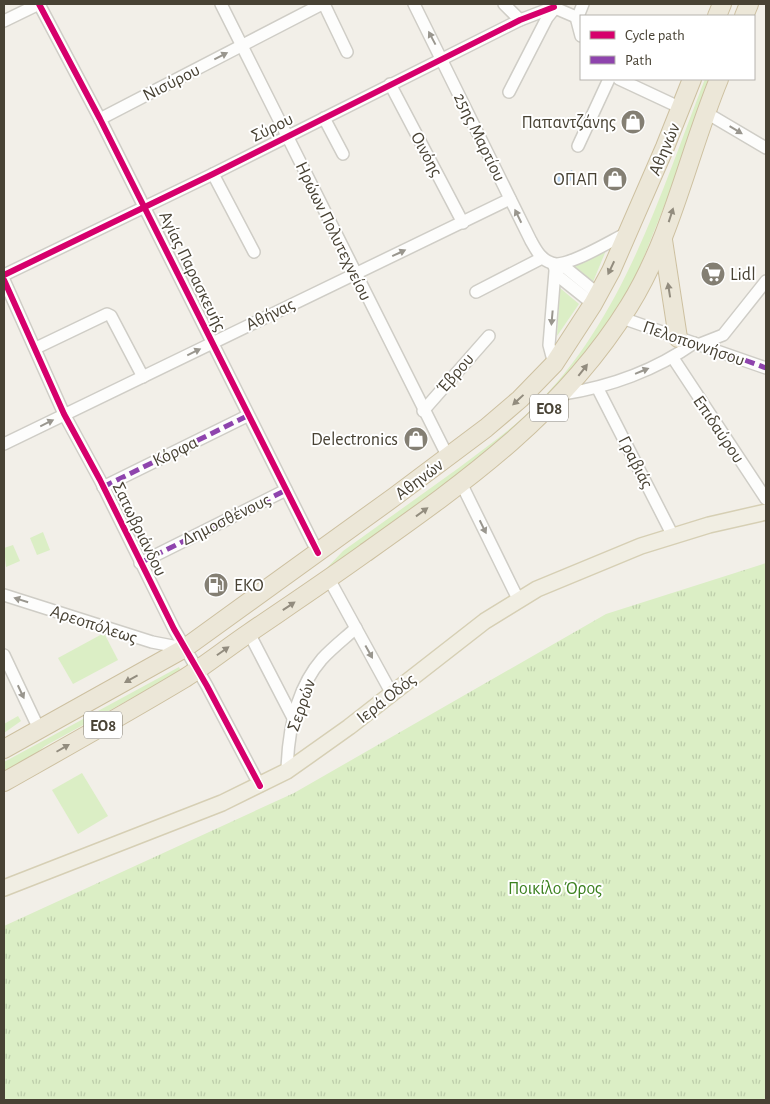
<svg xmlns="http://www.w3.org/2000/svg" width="770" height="1104" font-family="'Alegreya Sans',sans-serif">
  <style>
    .grass { fill: #dbeec5 }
    .park { fill: url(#park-tufts) }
    .water { fill: url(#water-waves) }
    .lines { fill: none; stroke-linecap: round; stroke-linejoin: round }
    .minor-casing { stroke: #cfcdc6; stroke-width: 14 }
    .major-casing { stroke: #d6cfb4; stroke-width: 18 }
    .highway-casing { stroke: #cdc0a0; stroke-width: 20 }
    .minor { stroke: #fdfdfc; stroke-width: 11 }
    .major { stroke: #f1eee3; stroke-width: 15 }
    .highway { stroke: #ece7d8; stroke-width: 18 }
    .quiet { stroke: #8e44ad; stroke-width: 5; stroke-dasharray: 10 5; stroke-linecap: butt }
    .cycleway-casing { stroke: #fff; stroke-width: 9 }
    .cycleway { stroke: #d6006c; stroke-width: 6 }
    .oneway { fill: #99968e }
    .oneway2 { fill: #928c7e }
    .labels { text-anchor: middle; stroke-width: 4; stroke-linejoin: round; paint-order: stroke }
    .shield { fill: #fff; stroke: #7f7b71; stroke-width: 1 }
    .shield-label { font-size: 16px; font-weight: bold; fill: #484234 }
    .street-label { font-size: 18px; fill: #484234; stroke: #fff }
    .poi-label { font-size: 18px; fill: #484234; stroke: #fff; text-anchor: end }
    .park-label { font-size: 18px; fill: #3c8120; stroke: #fff }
  </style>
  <defs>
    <pattern id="park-tufts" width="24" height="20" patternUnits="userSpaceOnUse" patternTransform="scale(1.25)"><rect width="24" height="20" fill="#dbeec5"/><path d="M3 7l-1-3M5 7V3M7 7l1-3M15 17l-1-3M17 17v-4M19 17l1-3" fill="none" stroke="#bdcdaa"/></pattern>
    <pattern id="water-waves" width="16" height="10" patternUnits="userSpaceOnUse" patternTransform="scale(1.25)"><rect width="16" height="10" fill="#b4d4f4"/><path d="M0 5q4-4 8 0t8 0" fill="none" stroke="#9cb7d2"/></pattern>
  </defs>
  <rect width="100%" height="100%" fill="#f2efe8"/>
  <!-- grass -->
  <g class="grass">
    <path d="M 705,79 L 715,79 L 629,294 L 561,386 L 459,480 L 324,571 L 343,551 C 382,523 421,495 460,467 C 485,448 511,430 533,408 C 624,319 660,194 705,79 Z"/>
    <polygon points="607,248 593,282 574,266"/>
    <polygon points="560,288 579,304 557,336"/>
    <polygon points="43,532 50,550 37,555 30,538"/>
    <polygon points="13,545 20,561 6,567 4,548"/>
    <polygon points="104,633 118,660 73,684 58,658"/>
    <polygon points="179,667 181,671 45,746 29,759 4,773 4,762"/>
    <polygon points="18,716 21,721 4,733 4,724"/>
    <polygon points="82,773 108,816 78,834 52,790"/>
  </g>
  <!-- park -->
  <polygon class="park" points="766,563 766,1100 4,1100 4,926 294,793 606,614"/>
  <!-- water -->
  <polygon class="water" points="572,170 576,178 557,187 553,179"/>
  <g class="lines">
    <defs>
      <g id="minor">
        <polyline points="39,4 100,119 318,553"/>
        <polyline points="221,4 448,457"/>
        <polyline points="324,4 347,52"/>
        <path d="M 414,4 L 531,241 C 536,250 541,260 552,263 C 566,269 612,240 627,233"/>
        <polyline points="504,4 520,20"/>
        <polyline points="555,8 576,17 579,14 583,4"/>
        <polyline points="576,17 581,36"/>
        <polyline points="4,21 39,4"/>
        <polyline points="619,79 681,108"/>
        <polyline points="390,84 463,223"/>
        <polyline points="509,92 547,18 555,8"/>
        <polyline points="705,112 766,148"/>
        <polyline points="324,118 343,154"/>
        <polyline points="100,119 322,4"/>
        <polyline points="578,146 609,79"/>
        <polyline points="213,174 254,252"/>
        <polyline points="4,275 213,174 520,20 554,7"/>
        <polyline points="4,280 64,414 100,480 174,629 207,686 260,786"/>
        <polyline points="476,292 542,258"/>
        <polyline points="593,304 558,276 553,264 566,268 598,294"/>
        <polyline points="622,318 766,368"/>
        <polyline points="700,344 723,335 766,281"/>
        <polyline points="36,348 107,314 111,316 143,377"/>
        <polyline points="673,358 766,499"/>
        <polyline points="554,364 549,345 555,271"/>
        <polyline points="598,389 673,536"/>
        <path d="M 563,394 C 609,387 656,370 694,343"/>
        <polyline points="423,411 489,336"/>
        <polyline points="4,444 510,199"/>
        <polyline points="461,483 518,599"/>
        <polyline points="103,487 247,416"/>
        <polyline points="140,563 286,490"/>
        <polyline points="329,579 392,694"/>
        <polyline points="4,595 152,642 183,648"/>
        <polyline points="249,633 293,718"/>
        <polyline points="4,655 39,729"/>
        <path d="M 287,771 C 288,732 296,689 322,659 C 332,648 345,638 356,628"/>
      </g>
      <polyline id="major" points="4,888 222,803 287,771 349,727 485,621 537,589 641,546 709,525 766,512"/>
      <g id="highway">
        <polyline points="717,16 722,4"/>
        <polyline points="744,16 749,4"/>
        <polyline points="663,240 678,338"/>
        <polyline points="4,749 185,648 394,497 486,428 520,399 554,364 593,304 611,271 665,147 692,79"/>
        <path d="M 4,782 C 64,748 125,714 185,678 C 207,664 227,648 249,633 C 287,607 326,581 365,553 C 465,482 563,413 629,306 C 672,237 688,154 719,79"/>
      </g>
    </defs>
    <!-- minor casing -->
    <use href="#minor" class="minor-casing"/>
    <!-- major casing -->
    <use href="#major" class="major-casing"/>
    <!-- highway casing -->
    <use href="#highway" class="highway-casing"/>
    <!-- minor -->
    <use href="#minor" class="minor"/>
    <!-- major -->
    <use href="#major" class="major"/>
    <!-- highway -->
    <use href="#highway" class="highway"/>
    <!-- quiet -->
    <g class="quiet">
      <polyline points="731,355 766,368"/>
      <polyline points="103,487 247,416"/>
      <polyline points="140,563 286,490"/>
    </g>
    <defs>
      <g id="cycleway">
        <polyline points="39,4 100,119 318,553"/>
        <polyline points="4,275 213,174 520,20 554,7"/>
        <polyline points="4,280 64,414 100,480 174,629 207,686 260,786"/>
      </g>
    </defs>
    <!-- cycleway casing -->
    <use href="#cycleway" class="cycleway-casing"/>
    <!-- cycleway -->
    <use href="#cycleway" class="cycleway"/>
  </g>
  <!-- one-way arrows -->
  <defs><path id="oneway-solid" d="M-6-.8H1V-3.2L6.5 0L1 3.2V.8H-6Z" transform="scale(1.25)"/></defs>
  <g class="oneway">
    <use href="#oneway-solid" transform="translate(432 38) rotate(-118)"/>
    <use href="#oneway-solid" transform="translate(221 56) rotate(-27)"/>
    <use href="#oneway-solid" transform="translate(736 130) rotate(31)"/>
    <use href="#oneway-solid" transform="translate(518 216) rotate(-116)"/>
    <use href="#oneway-solid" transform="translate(399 253) rotate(-25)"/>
    <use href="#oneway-solid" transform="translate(552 318) rotate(95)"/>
    <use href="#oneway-solid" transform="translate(194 352) rotate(-26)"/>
    <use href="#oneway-solid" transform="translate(642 371) rotate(-22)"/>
    <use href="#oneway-solid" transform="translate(47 423) rotate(-26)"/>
    <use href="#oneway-solid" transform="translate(483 527) rotate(64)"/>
    <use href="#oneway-solid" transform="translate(21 600) rotate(-162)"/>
    <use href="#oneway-solid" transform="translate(369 652) rotate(61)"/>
    <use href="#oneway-solid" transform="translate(21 692) rotate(65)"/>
  </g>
  <g class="oneway2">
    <use href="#oneway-solid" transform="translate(671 215) rotate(-72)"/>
    <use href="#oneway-solid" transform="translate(611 268) rotate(115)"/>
    <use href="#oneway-solid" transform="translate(669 290) rotate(-99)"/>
    <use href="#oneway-solid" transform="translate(583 370) rotate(-52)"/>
    <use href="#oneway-solid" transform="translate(518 400) rotate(137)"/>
    <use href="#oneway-solid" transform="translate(422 512) rotate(-36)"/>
    <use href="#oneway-solid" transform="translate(289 606) rotate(-34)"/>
    <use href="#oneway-solid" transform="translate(223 651) rotate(-35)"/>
    <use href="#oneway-solid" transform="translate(131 679) rotate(151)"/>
    <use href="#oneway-solid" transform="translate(63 748) rotate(-30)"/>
  </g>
  <!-- icons -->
  <defs>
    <symbol id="shop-disc" viewBox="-11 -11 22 22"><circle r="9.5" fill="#847f73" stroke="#fff"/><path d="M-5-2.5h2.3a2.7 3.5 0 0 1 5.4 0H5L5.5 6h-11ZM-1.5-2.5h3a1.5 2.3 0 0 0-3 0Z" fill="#fff"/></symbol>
    <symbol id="supermarket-disc" viewBox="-11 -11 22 22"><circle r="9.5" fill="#847f73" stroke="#fff"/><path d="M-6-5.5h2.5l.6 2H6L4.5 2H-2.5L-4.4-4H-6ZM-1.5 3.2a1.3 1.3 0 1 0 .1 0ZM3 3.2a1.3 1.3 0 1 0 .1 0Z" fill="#fff"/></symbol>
    <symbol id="fuel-disc" viewBox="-11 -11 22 22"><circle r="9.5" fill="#847f73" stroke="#fff"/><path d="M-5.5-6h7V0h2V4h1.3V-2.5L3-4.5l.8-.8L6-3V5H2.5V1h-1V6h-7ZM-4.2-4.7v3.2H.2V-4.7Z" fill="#fff"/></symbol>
  </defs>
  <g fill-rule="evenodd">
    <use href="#shop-disc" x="619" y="108" width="28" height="28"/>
    <use href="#shop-disc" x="601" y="165" width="28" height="28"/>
    <use href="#supermarket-disc" x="699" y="260" width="28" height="28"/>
    <use href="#shop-disc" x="402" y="425" width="28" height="28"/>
    <use href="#fuel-disc" x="202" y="571" width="28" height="28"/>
  </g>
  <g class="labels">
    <!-- shield labels -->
    <g class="shield">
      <rect x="530" y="394.5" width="38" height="27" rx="4"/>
      <rect x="84" y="711.5" width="38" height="27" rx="4"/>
    </g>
    <g class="shield-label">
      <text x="549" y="414">ΕΟ8</text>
      <text x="103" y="731">ΕΟ8</text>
    </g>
    <!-- street labels -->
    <g class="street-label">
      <text transform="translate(171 82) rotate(-27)" y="6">Νισύρου</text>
      <text transform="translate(272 127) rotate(-26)" y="6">Σύρου</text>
      <text transform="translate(480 137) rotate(64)" y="6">25ης Μαρτίου</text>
      <text transform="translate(664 149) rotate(-67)" y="6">Αθηνών</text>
      <text transform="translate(427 154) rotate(62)" y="6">Οινόης</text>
      <text transform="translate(334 231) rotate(64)" y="6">Ηρώων Πολυτεχνείου</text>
      <text transform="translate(193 271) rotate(64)" y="6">Αγίας Παρασκευής</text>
      <text transform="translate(270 314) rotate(-26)" y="6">Αθήνας</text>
      <text transform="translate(694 343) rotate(19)" y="6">Πελοποννήσου</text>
      <text transform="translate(455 373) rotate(-49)" y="6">Έβρου</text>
      <text transform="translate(719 429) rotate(56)" y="6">Επιδαύρου</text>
      <text transform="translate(175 451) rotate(-26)" y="6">Κόρφα</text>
      <text transform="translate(636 462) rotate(63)" y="6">Γραβιάς</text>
      <text transform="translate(419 479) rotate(-37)" y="6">Αθηνών</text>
      <text transform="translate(226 519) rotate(-26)" y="6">Δημοσθένους</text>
      <text transform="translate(140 529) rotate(64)" y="6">Σατωβριάνδου</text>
      <text transform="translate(94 624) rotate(18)" y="6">Αρεοπόλεως</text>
      <text transform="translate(386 698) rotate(-38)" y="6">Ιερά Οδός</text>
      <text transform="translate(301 705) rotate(-71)" y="6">Σερρών</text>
    </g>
    <!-- poi labels -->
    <g class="poi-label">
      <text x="616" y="128">Παπαντζάνης</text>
      <text x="598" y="185">ΟΠΑΠ</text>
      <text x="730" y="280" text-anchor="start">Lidl</text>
      <text x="398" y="445">Delectronics</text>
      <text x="234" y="591" text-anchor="start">EKO</text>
    </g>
    <!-- park labels -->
    <g class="park-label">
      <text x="555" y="894">Ποικίλο Όρος</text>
    </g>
  </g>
  <!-- border -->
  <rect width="770" height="1104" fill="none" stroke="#484234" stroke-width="10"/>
  <!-- legend -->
  <rect x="580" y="15" width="175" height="65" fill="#ffffff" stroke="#b6b3ae"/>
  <rect x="590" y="31" width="25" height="8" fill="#d6006c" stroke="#b6b3ae"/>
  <text x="625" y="40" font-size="15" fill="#484234">Cycle path</text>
  <rect x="590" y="56" width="25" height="8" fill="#8e44ad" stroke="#b6b3ae"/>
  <text x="625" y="65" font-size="15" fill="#484234">Path</text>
</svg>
